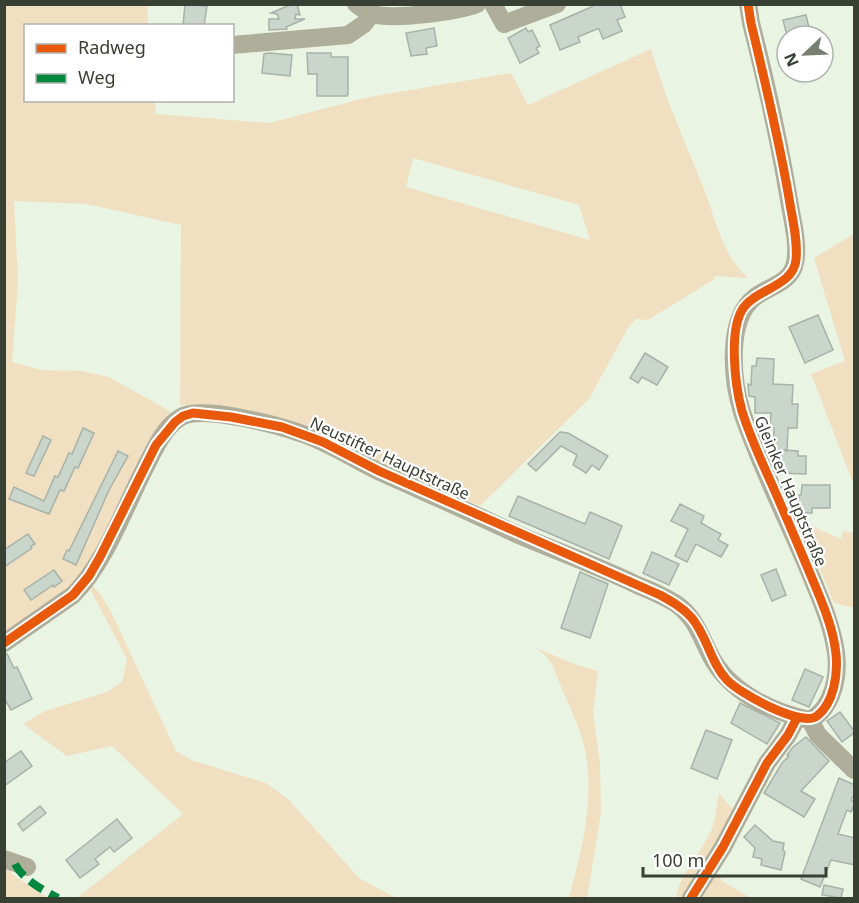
<svg xmlns="http://www.w3.org/2000/svg" width="859" height="903" font-family="'Noto Sans',sans-serif">
  <style>
    .green { fill: #f1dfc2; fill-rule: evenodd }
    .building { fill: #cad6cb; stroke: #a7b3a8; stroke-width: 1.5 }
    .lines { fill: none; stroke-linecap: round; stroke-linejoin: round }
    .minor { stroke: #aeae9a; stroke-width: 18 }
    .quiet { stroke: #00873e; stroke-width: 8; stroke-dasharray: 15 8; stroke-linecap: butt }
    .cycleway-casing { stroke: #fff; stroke-width: 13 }
    .cycleway { stroke: #e8590c; stroke-width: 9 }
    .labels { text-anchor: middle; stroke-width: 4.5; stroke-linejoin: round; paint-order: stroke }
    .street-label { font-size: 16px; fill: #384033; stroke: #fff }
  </style>
  <rect width="100%" height="100%" fill="#e9f4e2"/>
  <!-- green -->
  <g class="green">
    <path d="M 5,5 L 147,5 L 148,25 L 26,26 L 26,100 L 155,101 L 156,114 L 269,123 L 369,97 L 511,73 L 528,105 L 651,49 C 664,96 684,139 702,184 C 715,216 721,254 748,278 L 715,276 L 713,280 L 648,320 L 636,319 L 628,328 L 589,399 L 480,506 L 372,460 L 209,407 L 180,405 L 181,225 L 87,204 L 14,201 L 18,283 L 12,362 L 41,370 L 82,371 L 109,377 L 171,412 L 84,578 L 5,638 ZM 413,158 L 579,205 L 590,240 L 406,187 Z"/>
    <path d="M 854,234 C 855,251 851,263 854,280 L 854,485 L 811,374 L 845,361 L 814,258 Z"/>
    <polygon points="812,526 841,539 843,531 854,533 854,608 834,603 803,529"/>
    <polygon points="91,584 101,595 112,614 176,751 191,760 266,783 288,799 359,878 396,898 77,898 183,814 112,746 67,756 23,724 45,711 107,692 122,682 127,659 90,589"/>
    <path d="M 536,648 L 577,665 L 598,671 L 593,712 L 600,763 L 601,812 L 587,898 L 569,898 C 582,850 595,799 585,749 C 580,728 571,709 562,689 C 554,670 554,660 536,648 Z"/>
    <path d="M 719,793 L 735,813 L 687,898 L 676,898 C 680,872 700,855 711,831 C 716,820 716,805 719,793 Z"/>
    <polygon points="4,866 15,876 48,898 5,898"/>
    <polygon points="714,869 722,881 751,898 695,898"/>
  </g>
  <!-- building -->
  <g class="building">
    <polygon points="185,4 207,6 204,26 183,26"/>
    <polygon points="292,4 297,4 300,15 296,14 295,19 305,19 286,27 287,29 269,30 269,19 279,19 277,14 271,13"/>
    <polygon points="598,4 620,4 625,17 617,20 622,31 603,39 599,29 597,29 578,37 580,42 560,50 550,25"/>
    <polygon points="806,15 811,36 787,36 783,20"/>
    <polygon points="434,28 437,46 426,48 427,54 411,56 406,33"/>
    <polygon points="526,28 528,32 532,30 540,46 536,48 539,53 520,63 508,38"/>
    <polygon points="269,53 292,55 290,76 262,73 264,54"/>
    <polygon points="307,53 331,53 331,57 348,57 348,94 347,96 317,96 317,74 308,74"/>
    <polygon points="818,315 833,350 805,363 789,327"/>
    <polygon points="645,353 668,367 657,385 642,377 638,383 630,378"/>
    <polygon points="757,358 774,359 773,384 793,385 792,404 798,404 797,428 788,428 787,451 784,450 798,451 798,456 806,456 806,474 780,473 780,450 773,450 774,428 770,428 771,413 755,413 755,397 749,396 748,384 751,385 752,366 756,366"/>
    <polygon points="83,428 94,433 78,468 75,467 64,491 60,490 49,514 9,499 14,487 44,501 55,476 58,477 69,453 72,454"/>
    <polygon points="560,432 568,433 608,456 599,470 592,465 586,473 573,465 577,455 561,446 536,471 528,464"/>
    <polygon points="43,436 51,440 34,476 26,473"/>
    <polygon points="118,451 128,456 109,490 76,565 63,559 67,550 69,551"/>
    <polygon points="802,485 830,485 830,508 812,508 812,513 799,513 799,495 801,495"/>
    <polygon points="518,496 585,524 590,512 622,526 609,559 509,516"/>
    <polygon points="680,504 704,516 701,523 721,534 718,540 728,545 721,557 696,544 687,562 675,556 688,529 671,521"/>
    <polygon points="28,534 35,544 31,546 32,548 4,567 4,550"/>
    <polygon points="652,552 679,564 669,585 643,573"/>
    <polygon points="776,569 786,595 772,601 761,575"/>
    <polygon points="54,570 62,581 54,587 53,585 31,600 24,590"/>
    <polygon points="580,572 608,584 590,638 561,628"/>
    <polygon points="4,654 7,654 14,668 17,667 32,699 11,710 4,698"/>
    <polygon points="805,669 823,677 809,707 792,700"/>
    <polygon points="740,703 780,723 767,744 731,723"/>
    <polygon points="840,712 855,732 842,742 827,721"/>
    <polygon points="706,730 732,740 717,779 691,768"/>
    <polygon points="806,737 829,761 801,791 815,799 804,817 764,793 782,763 789,756 787,755 793,747"/>
    <polygon points="21,751 32,766 4,786 4,763"/>
    <polygon points="839,778 855,785 855,793 851,800 855,803 851,812 847,810 838,834 855,838 855,865 831,860 820,887 801,879"/>
    <polygon points="40,806 46,813 23,831 18,824"/>
    <polygon points="117,819 132,838 114,852 110,847 95,859 99,864 80,878 66,860"/>
    <polygon points="755,825 773,841 784,843 783,850 785,852 781,870 761,865 762,859 753,857 755,848 744,837"/>
    <polygon points="824,885 843,889 841,898 822,895"/>
  </g>
  <g class="lines">
    <!-- minor -->
    <g class="minor">
      <path d="M 356,4 C 361,7 367,13 372,14 C 394,20 455,12 477,4"/>
      <polyline points="493,4 504,24 557,4"/>
      <path d="M 748,4 L 751,23 C 766,82 779,140 789,200 C 792,220 799,243 795,263 C 791,283 769,286 755,297 C 726,319 732,380 742,412 C 760,466 787,518 809,571 C 820,598 832,624 836,653 C 839,676 833,708 810,720"/>
      <polyline points="232,45 348,35 364,24 372,14"/>
      <path d="M 4,643 L 73,595 C 106,562 124,508 146,466 C 155,448 164,427 181,417 C 202,405 277,425 300,433 C 328,442 353,459 380,472 C 424,492 468,511 512,532 C 553,550 596,565 637,585 C 650,590 663,596 675,603 C 697,618 701,639 713,660 C 732,693 774,713 810,720 L 818,735 L 854,770"/>
      <polyline points="4,859 27,867"/>
      <polyline points="691,898 723,847 767,763 788,735 797,718"/>
    </g>
    <!-- quiet -->
    <path class="quiet" d="M 15,864 C 23,880 43,890 58,898"/>
    <defs>
      <g id="cycleway">
        <path d="M 4,643 L 73,595 L 89,576 L 100,557 L 156,445 L 175,422 L 183,416 L 193,413 L 231,417 L 282,427 L 323,442 L 379,471 L 660,595 C 671,601 682,607 691,617 C 707,635 710,662 727,680 C 739,693 802,728 817,716 C 834,703 838,674 836,654 C 833,625 820,598 809,571 C 796,540 783,509 769,478 C 759,456 749,434 742,411 C 735,386 728,328 744,307 C 759,288 793,286 796,260 C 798,239 792,218 789,198 C 779,139 765,81 751,23 L 748,4"/>
        <polyline points="691,898 723,847 767,763 788,735 797,718"/>
      </g>
    </defs>
    <!-- cycleway casing -->
    <use href="#cycleway" class="cycleway-casing"/>
    <!-- cycleway -->
    <use href="#cycleway" class="cycleway"/>
  </g>
  <g class="labels">
    <!-- street labels -->
    <g class="street-label">
      <text transform="translate(390 458) rotate(25)" y="6">Neustifter Hauptstraße</text>
      <text transform="translate(791 491) rotate(67)" y="6">Gleinker Hauptstraße</text>
    </g>
  </g>
  <!-- border -->
  <rect width="859" height="903" fill="none" stroke="#384033" stroke-width="12"/>
  <!-- legend -->
  <rect x="24" y="24" width="210" height="78" fill="#ffffff" stroke="#afb3ad" stroke-width="1.5"/>
  <rect x="36" y="44" width="30" height="9" fill="#e8590c" stroke="#afb3ad" stroke-width="1.5"/>
  <text x="78" y="54" font-size="18" fill="#384033">Radweg</text>
  <rect x="36" y="74" width="30" height="9" fill="#00873e" stroke="#afb3ad" stroke-width="1.5"/>
  <text x="78" y="84" font-size="18" fill="#384033">Weg</text>
  <!-- north arrow -->
  <g transform="translate(805 54) rotate(247)"><circle r="28" fill="#ffffff" stroke="#afb3ad" stroke-width="1.5"/>
  <path d="M0-4.5L10 22L0 15L-10 22Z" fill="#767f70"/>
  <text y="-9" font-size="16" font-weight="bold" text-anchor="middle" fill="#384033">N</text>
  </g>
  <!-- scale -->
  <path d="M643 867v9h183v-9" fill="none" stroke="#384033" stroke-width="3"/>
  <text x="652" y="867" font-size="18" fill="#384033" stroke="#ffffff" stroke-width="4.5" paint-order="stroke">100 m</text>
</svg>
